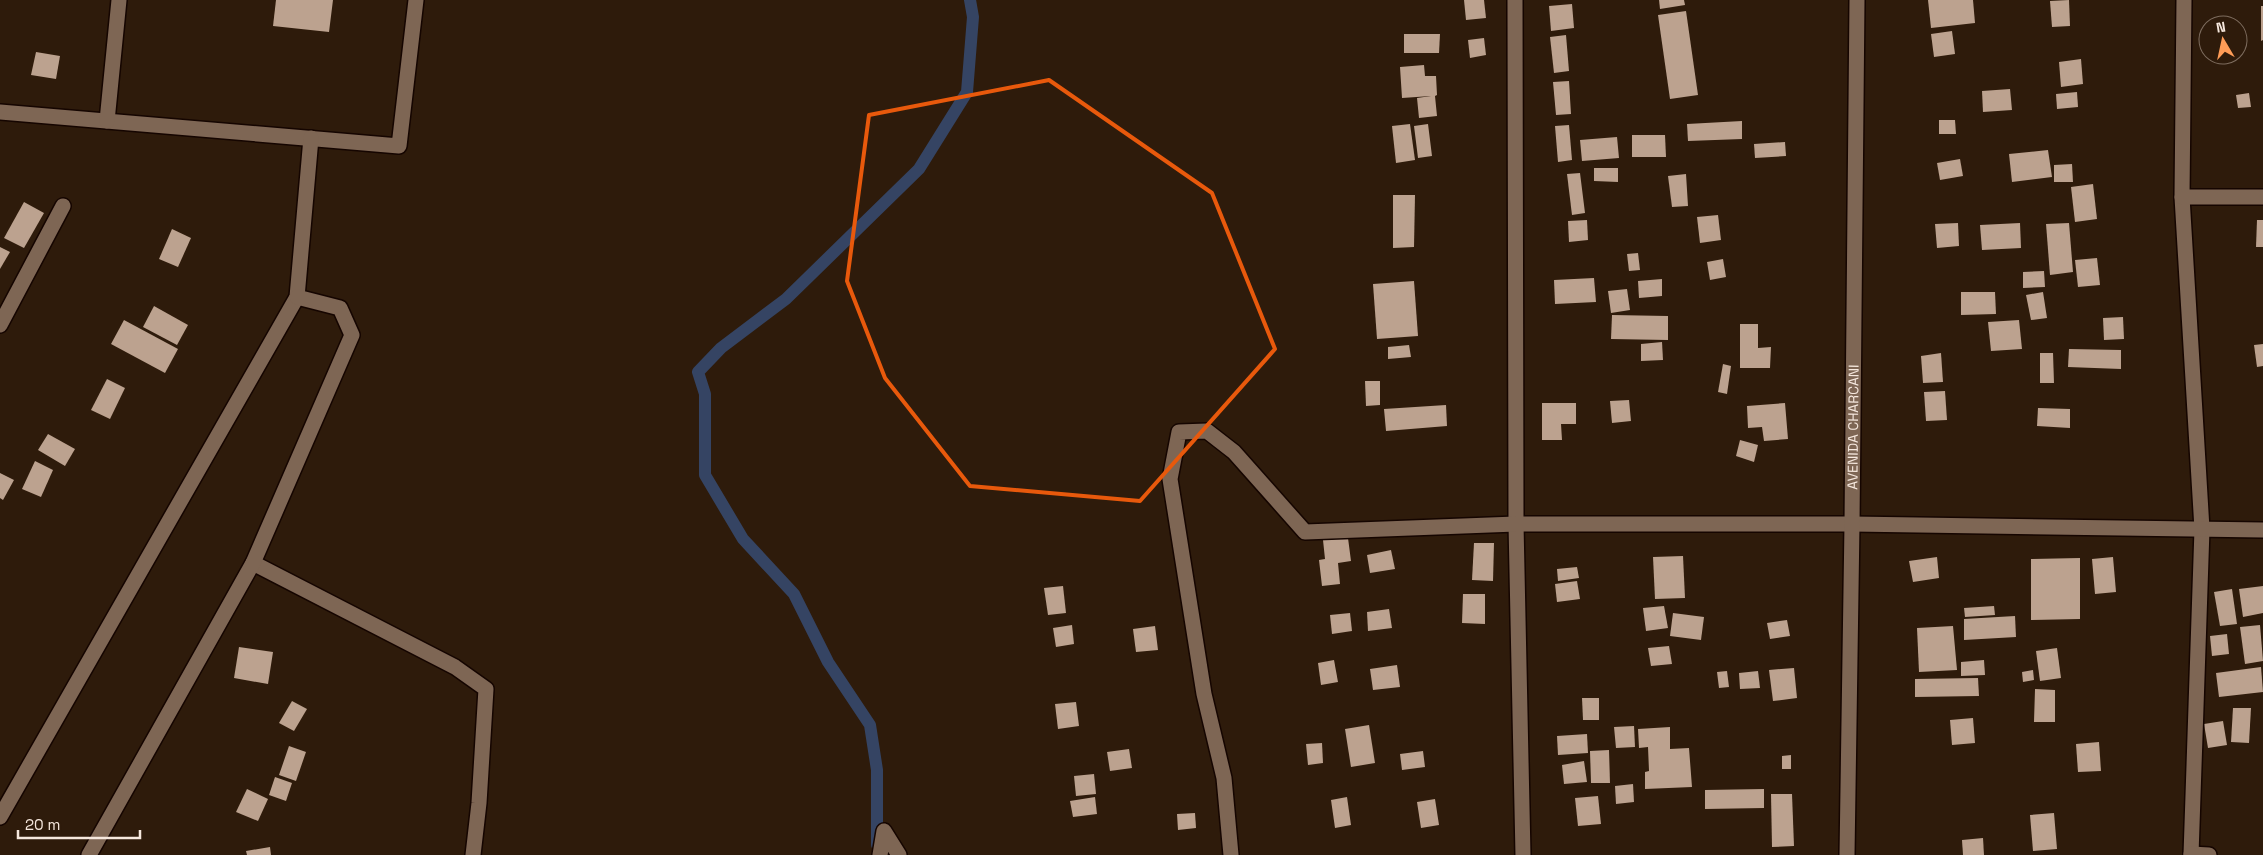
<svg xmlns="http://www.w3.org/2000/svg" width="2263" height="855" font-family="'Space Grotesk',sans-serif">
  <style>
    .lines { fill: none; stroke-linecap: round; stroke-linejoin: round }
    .stream { stroke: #354463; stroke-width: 12 }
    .building { fill: #bca28f }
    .street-casing { stroke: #150500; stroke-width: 18 }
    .secondary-casing { stroke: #150500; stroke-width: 18 }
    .street { stroke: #7e6654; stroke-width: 15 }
    .secondary { stroke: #7e6654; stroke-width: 15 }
    .marked { fill: none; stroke: #e8590c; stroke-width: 4; stroke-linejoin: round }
    .labels { text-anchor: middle; stroke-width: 5; stroke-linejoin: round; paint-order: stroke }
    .street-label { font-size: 14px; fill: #f6e8de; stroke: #2e1b0b }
  </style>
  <rect width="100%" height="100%" fill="#2e1b0b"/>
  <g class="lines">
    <!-- stream -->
    <polyline class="stream" points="877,845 877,770 870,725 828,662 794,594 743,539 705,475 705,394 698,372 721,348 786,299 919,169 967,92 973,17 970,0"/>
  </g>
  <!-- building -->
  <g class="building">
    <polygon points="276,0 333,0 329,32 273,26"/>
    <polygon points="1464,0 1484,0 1486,18 1466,20"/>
    <polygon points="1659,0 1684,0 1685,5 1660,9"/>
    <polygon points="1928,0 1973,0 1975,23 1931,28"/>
    <polygon points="2069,0 2070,26 2052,27 2050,1"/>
    <polygon points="1572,4 1574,28 1551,31 1549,6"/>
    <polygon points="2261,6 2263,6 2263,40 2261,41"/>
    <polygon points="1686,11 1698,95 1670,99 1658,15"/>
    <polygon points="1952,31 1955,54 1934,57 1931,34"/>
    <polygon points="1404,34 1440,34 1439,53 1404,53"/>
    <polygon points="1566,35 1569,71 1554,73 1550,37"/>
    <polygon points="1484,38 1486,55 1470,58 1468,40"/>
    <polygon points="36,52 60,56 56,79 31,75"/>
    <polygon points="2081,59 2083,84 2061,87 2059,62"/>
    <polygon points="1424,65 1425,76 1436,76 1437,95 1435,96 1437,116 1419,118 1417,98 1431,96 1402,98 1400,67"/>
    <polygon points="1569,81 1571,114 1556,115 1553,82"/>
    <polygon points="2010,89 2012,110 1983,112 1982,91"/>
    <polygon points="2077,92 2078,107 2057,109 2056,94"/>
    <polygon points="2249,93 2251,107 2238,108 2236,95"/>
    <polygon points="1939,120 1955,120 1956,134 1939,134"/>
    <polygon points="1742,121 1742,139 1688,141 1687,124"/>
    <polygon points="1410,124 1415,160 1396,163 1392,126"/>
    <polygon points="1428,124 1432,156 1418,158 1414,126"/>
    <polygon points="1569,125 1572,160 1558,162 1555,126"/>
    <polygon points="1632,135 1665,135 1666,157 1632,157"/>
    <polygon points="1617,137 1619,158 1582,161 1580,140"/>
    <polygon points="1785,142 1786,156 1755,158 1754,144"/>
    <polygon points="2048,150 2052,177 2012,182 2009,154"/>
    <polygon points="1960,159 1963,176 1940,180 1937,163"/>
    <polygon points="2072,164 2073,182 2054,182 2054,165"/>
    <polygon points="1594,168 1618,168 1618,182 1594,181"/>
    <polygon points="1580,173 1585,213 1572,215 1567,174"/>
    <polygon points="1686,174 1688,206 1672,207 1668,176"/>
    <polygon points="2093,184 2097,219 2075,222 2071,187"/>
    <polygon points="1393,195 1415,195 1414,247 1393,248"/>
    <polygon points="24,202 44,213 24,248 4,238"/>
    <polygon points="1718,215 1721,240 1700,243 1697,217"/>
    <polygon points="1587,220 1588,240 1569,242 1568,221"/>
    <polygon points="2257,220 2263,220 2263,247 2256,247"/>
    <polygon points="1958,223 1959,246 1937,248 1935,224"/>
    <polygon points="2020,223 2021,248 1982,250 1980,225"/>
    <polygon points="2069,223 2073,272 2050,275 2046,224"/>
    <polygon points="172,229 191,238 178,267 159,259"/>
    <polygon points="0,247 10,252 0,269"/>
    <polygon points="1638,253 1640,270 1629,271 1627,254"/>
    <polygon points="2097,258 2100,285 2078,287 2075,260"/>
    <polygon points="1723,259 1726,277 1710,280 1707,262"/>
    <polygon points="2044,271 2045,287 2023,288 2023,272"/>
    <polygon points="1594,278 1596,302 1555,304 1554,280"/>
    <polygon points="1662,279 1662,296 1639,298 1638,281"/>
    <polygon points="1414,281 1418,336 1377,339 1373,284"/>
    <polygon points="1627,289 1630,310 1611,313 1608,291"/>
    <polygon points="1961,292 1995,292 1996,314 1961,315"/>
    <polygon points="2043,292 2047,318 2031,320 2026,295"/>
    <polygon points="154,306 188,325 177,345 143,327"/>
    <polygon points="1612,315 1668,316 1668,340 1611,339"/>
    <polygon points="2123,317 2124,339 2104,340 2103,318"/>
    <polygon points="124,320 178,349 165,373 111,344"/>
    <polygon points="2019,320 2022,349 1991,351 1988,322"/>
    <polygon points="1740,324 1758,324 1758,348 1771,347 1770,368 1740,368"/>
    <polygon points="1662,342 1663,360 1641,361 1641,344"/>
    <polygon points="2263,344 2263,366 2257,367 2254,345"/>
    <polygon points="1409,345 1411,357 1388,359 1388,347"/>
    <polygon points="2069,349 2121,350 2121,369 2068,367"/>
    <polygon points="1941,353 1943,382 1923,383 1921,356"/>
    <polygon points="2040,353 2053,353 2054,383 2040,383"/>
    <polygon points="1723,364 1731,366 1727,394 1718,392"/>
    <polygon points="107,379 125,388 110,419 91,410"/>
    <polygon points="1365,381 1380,381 1380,405 1366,406"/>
    <polygon points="1945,391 1947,420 1926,421 1924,392"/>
    <polygon points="1629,400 1631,421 1612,423 1610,401"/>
    <polygon points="1542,403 1576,403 1576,424 1561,424 1562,440 1542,440"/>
    <polygon points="1785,403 1788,439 1764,441 1762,427 1748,428 1747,406"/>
    <polygon points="1446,405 1447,426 1386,431 1384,409"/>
    <polygon points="2038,408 2070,409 2070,428 2037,426"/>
    <polygon points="48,434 75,449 65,466 38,450"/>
    <polygon points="1740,440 1758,445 1754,462 1736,456"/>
    <polygon points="35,461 53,470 41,497 22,489"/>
    <polygon points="0,473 14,480 3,500 0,498"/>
    <polygon points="1348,538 1351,561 1338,563 1340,584 1322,586 1319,560 1325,559 1323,540"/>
    <polygon points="1474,543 1494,543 1493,581 1472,580"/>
    <polygon points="1391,550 1395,569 1370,573 1367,555"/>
    <polygon points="1683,556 1685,598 1655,599 1653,557"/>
    <polygon points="1937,557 1939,578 1913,582 1909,561"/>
    <polygon points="2113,557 2116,592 2095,594 2092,559"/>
    <polygon points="2080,558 2080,619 2031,620 2031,559"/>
    <polygon points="1577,567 1579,578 1558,581 1557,569"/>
    <polygon points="1577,581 1580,599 1557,602 1555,584"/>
    <polygon points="1063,586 1066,613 1048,615 1044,588"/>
    <polygon points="2263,586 2263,613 2243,617 2239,589"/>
    <polygon points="2232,589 2237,624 2220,626 2214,592"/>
    <polygon points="1463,594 1485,594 1485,624 1462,623"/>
    <polygon points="1664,606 1668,628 1646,631 1643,608"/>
    <polygon points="1994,606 1995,615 1965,617 1964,608"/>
    <polygon points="1389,609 1392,628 1368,631 1367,612"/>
    <polygon points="1350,613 1352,631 1332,634 1330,615"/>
    <polygon points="1673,613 1704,617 1701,640 1670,636"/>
    <polygon points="2015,616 2016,637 1964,640 1964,619"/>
    <polygon points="1787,620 1790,636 1770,639 1767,623"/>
    <polygon points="1072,625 1074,644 1056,647 1053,628"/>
    <polygon points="2260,625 2263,661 2245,664 2240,627"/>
    <polygon points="1155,626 1158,650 1136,652 1133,629"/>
    <polygon points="1953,626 1957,670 1919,672 1917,628"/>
    <polygon points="2227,634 2229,654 2212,656 2210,636"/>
    <polygon points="1669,646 1672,664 1651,666 1648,648"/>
    <polygon points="239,647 273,652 268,684 234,678"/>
    <polygon points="2057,648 2061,678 2040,681 2036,651"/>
    <polygon points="1334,660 1338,682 1321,685 1318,663"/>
    <polygon points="1984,660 1985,675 1961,676 1961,662"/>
    <polygon points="1397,665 1400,687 1373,690 1370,669"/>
    <polygon points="2261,667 2263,692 2219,697 2216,673"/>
    <polygon points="1794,668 1797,698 1773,701 1769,670"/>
    <polygon points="2033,670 2034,680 2023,682 2022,672"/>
    <polygon points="1727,671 1729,687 1719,688 1717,672"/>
    <polygon points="1758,671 1760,688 1740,689 1739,673"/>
    <polygon points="1978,678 1979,696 1915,697 1915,679"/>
    <polygon points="2035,689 2055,690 2055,722 2034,722"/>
    <polygon points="1582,698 1599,698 1599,720 1583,720"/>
    <polygon points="292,701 307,709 294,731 279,723"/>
    <polygon points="1076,702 1079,726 1058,729 1055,704"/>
    <polygon points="2233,708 2251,708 2249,743 2231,742"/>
    <polygon points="1973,718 1975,743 1952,745 1950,720"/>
    <polygon points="2223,721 2227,745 2208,748 2204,724"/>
    <polygon points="1369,725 1375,763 1351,767 1345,729"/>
    <polygon points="1634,726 1635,747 1616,748 1614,727"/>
    <polygon points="1670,727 1670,749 1689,748 1692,787 1645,789 1645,772 1649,771 1648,747 1639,748 1638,729"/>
    <polygon points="1587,734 1588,753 1558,755 1557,736"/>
    <polygon points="2099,742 2101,771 2078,772 2076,744"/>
    <polygon points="1322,743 1323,763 1308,765 1306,744"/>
    <polygon points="289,746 306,752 296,781 279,775"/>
    <polygon points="1129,749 1132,768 1110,771 1107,752"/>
    <polygon points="1609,750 1610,783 1591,783 1590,751"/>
    <polygon points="1423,751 1425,767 1402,770 1400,754"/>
    <polygon points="1791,755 1791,769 1782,769 1782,756"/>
    <polygon points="1584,761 1587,782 1564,784 1562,765"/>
    <polygon points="1094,774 1096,794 1076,796 1074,776"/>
    <polygon points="275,777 292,783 286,801 269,795"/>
    <polygon points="1633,784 1634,802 1616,804 1615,786"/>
    <polygon points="247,789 268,799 258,821 236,812"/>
    <polygon points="1764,789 1764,808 1705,809 1705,790"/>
    <polygon points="1771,794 1792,794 1794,846 1772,847"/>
    <polygon points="1598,796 1601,824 1578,826 1575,798"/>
    <polygon points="1095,797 1097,814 1073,817 1070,801"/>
    <polygon points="1347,797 1351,825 1335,828 1331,800"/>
    <polygon points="1435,799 1439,825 1421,828 1417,802"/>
    <polygon points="1195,813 1196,828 1178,830 1177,814"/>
    <polygon points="2054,813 2057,849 2033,851 2030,815"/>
    <polygon points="1983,838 1984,855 1963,855 1962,840"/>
    <polygon points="270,847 271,855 247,855 246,851"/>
  </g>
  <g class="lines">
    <defs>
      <g id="street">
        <polyline points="1515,0 1516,524 1523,855"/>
        <polyline points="2184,0 2182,197 2202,529 2191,855"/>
        <polyline points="0,112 399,146 416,0"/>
        <polyline points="107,121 119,0"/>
        <polyline points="2182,197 2263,197"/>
        <polyline points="0,325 63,206"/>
        <polyline points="253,563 455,667 486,689 479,803 473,855"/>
        <polyline points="0,817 297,297 311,138"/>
        <polyline points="2191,854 2209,855"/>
        <polyline points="89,855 253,563 352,335 340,308 297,297"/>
        <polyline points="880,855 884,831 899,855"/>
        <polyline points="1231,855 1224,778 1204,694 1170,479 1179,432 1207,431 1234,452 1305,532 1516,524 1852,524 2263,530"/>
      </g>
      <g id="secondary">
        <path id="s1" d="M 1847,855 L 1852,524 L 1857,0"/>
      </g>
    </defs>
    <!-- street casing -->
    <use href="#street" class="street-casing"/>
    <!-- secondary casing -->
    <use href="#secondary" class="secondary-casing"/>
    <!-- street -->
    <use href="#street" class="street"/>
    <!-- secondary -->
    <use href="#secondary" class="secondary"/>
  </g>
  <!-- marked area -->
  <path class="marked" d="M 1049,80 L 1212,193 L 1275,349 L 1140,501 L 970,486 L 885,378 L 847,281 L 869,115 Z"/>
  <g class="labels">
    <!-- street labels -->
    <g class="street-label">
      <text dy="5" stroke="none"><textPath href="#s1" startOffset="428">AVENIDA CHARCANI</textPath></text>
    </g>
  </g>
  <!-- north arrow -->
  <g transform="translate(2223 40) rotate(351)"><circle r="24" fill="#2e1b0b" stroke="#7e6d5f"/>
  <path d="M0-4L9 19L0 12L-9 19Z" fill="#fe9c57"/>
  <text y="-8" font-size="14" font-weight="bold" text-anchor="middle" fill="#f6e8de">N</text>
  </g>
  <!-- scale -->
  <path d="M18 830v8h122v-8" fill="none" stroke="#f6e8de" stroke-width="2.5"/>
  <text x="25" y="830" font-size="15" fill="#f6e8de" stroke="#2e1b0b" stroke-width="4" paint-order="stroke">20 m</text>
</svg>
